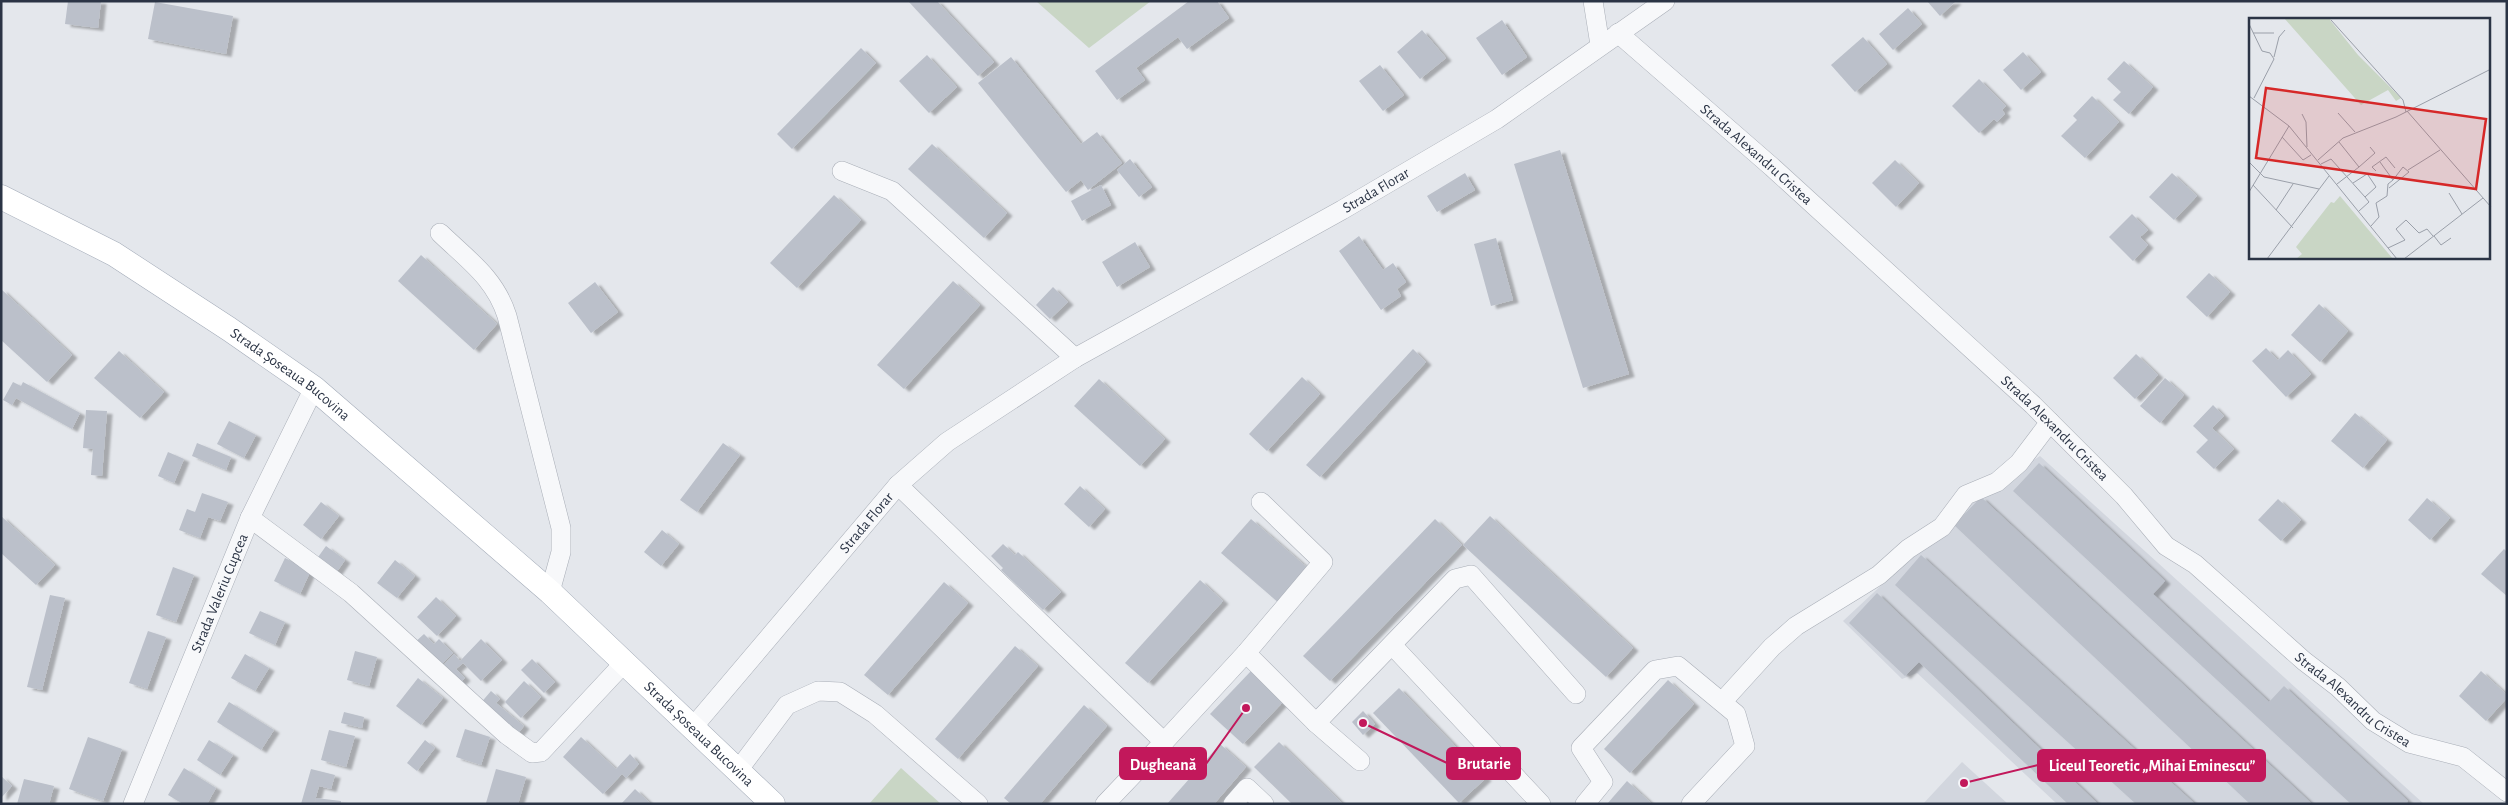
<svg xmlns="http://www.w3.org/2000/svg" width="2508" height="805" font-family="'Alegreya Sans',sans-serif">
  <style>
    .built { fill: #d2d6de }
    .green { fill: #c9d6c5 }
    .building { fill: #bbc0ca; filter: url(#shadow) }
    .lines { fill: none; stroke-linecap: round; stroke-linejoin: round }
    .minor-casing { stroke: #a9aeb7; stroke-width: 20 }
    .major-casing { stroke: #a3abb8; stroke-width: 25 }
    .minor { stroke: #f7f8fa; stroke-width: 19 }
    .major { stroke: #fff; stroke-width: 24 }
    .labels { text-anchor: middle; stroke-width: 4; stroke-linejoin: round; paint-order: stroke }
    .street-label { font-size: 15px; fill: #2b3445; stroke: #f4f6f9 }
    .inset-road { fill: none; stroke: #9a9fa9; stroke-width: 1 }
    .view { fill: #d62828; fill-opacity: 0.15; stroke: #d62828; stroke-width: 2.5 }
    .inset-edge { fill: none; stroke: #2b3445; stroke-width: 2.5 }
    .leader { fill: none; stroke: #c2185b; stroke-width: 2 }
    .callout-dot { fill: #c2185b; stroke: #f4f6f9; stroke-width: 2 }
    .callout { fill: #c2185b; stroke: #c2185b; stroke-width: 2 }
    .callout-label { font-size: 16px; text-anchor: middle; font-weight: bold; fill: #fff }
  </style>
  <defs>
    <filter id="shadow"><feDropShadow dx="5.5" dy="3" stdDeviation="1" flood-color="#0004"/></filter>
  </defs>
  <rect width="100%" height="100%" fill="#e4e7ec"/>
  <!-- built -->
  <g class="built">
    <polygon points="2040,456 2424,804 2057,804 1917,673 1902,679 1843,621 1977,496"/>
    <polygon points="1962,762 2008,804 1923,804"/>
  </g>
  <!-- green -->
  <g class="green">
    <polygon points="1036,1 1151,1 1089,48"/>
    <polygon points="901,768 941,804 869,804"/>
  </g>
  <!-- building -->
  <g class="building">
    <polygon points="68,1 101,1 98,28 65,24"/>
    <polygon points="908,1 937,1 994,62 978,76"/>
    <polygon points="1189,1 1217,1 1229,18 1187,49 1178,37 1136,68 1145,80 1117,100 1095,71"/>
    <polygon points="1927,1 1956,1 1940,16"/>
    <polygon points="155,2 233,16 226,54 148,39"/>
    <polygon points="1908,8 1922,24 1893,50 1879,34"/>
    <polygon points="1502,20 1527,57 1502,75 1476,38"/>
    <polygon points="1422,30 1446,58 1420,79 1397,52"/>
    <polygon points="1863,37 1887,64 1855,92 1831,65"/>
    <polygon points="861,48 876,63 792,149 777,134"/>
    <polygon points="2023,52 2041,72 2021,90 2003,70"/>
    <polygon points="927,55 957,87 929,113 899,81"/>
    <polygon points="1011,57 1081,144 1097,132 1122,163 1088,190 1081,180 1066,192 978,83"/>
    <polygon points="2124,61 2153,87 2129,114 2113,100 2121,92 2107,79"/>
    <polygon points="1380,65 1404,95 1383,111 1359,81"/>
    <polygon points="1979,79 2006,106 2002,110 2005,114 1997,122 1994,119 1979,133 1952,106"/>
    <polygon points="2092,96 2119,122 2085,158 2061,136 2077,120 2073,116"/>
    <polygon points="932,144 1007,213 984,238 908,169"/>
    <polygon points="1560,150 1629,374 1583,388 1514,164"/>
    <polygon points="1130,159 1152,187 1139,197 1117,170"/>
    <polygon points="1895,160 1919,183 1896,207 1872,183"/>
    <polygon points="1465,173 1475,190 1437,212 1427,196"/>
    <polygon points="2172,173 2197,196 2174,220 2149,197"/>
    <polygon points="1101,185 1111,205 1082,221 1071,201"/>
    <polygon points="834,195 861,220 797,288 770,263"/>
    <polygon points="2132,214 2148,230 2140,237 2148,245 2133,261 2109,237"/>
    <polygon points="1359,236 1383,270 1393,263 1406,282 1397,289 1401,296 1381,310 1339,251"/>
    <polygon points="1496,238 1513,300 1491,306 1474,244"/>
    <polygon points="1135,242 1150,267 1117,287 1102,262"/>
    <polygon points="421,255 497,324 474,350 398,281"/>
    <polygon points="2209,273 2230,292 2207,317 2186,297"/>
    <polygon points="953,281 980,305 904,389 877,365"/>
    <polygon points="595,282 618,312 591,333 568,303"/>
    <polygon points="1053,287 1068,302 1050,319 1036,305"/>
    <polygon points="1,289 72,355 47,382 1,340"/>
    <polygon points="2319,304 2348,331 2320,362 2291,335"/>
    <polygon points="2266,348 2278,360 2288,350 2311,374 2286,397 2252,361"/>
    <polygon points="1413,349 1426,362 1320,477 1306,465"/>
    <polygon points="119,351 164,392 140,418 94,378"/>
    <polygon points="2136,354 2158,375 2135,399 2113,378"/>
    <polygon points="1302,377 1320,394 1267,451 1249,434"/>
    <polygon points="2165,378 2184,395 2160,423 2140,406"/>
    <polygon points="1099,379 1165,439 1140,466 1074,406"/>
    <polygon points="13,382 21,386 23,382 80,413 72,429 16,398 12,405 3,400"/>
    <polygon points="2213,405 2224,416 2212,428 2234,449 2214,469 2196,452 2208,440 2193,426"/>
    <polygon points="86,410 107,411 102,476 91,475 93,449 83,448"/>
    <polygon points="2355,413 2387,440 2363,468 2331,441"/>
    <polygon points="229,421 256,435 244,458 217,444"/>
    <polygon points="197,443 231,457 226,470 192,456"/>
    <polygon points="723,443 740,455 697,512 680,500"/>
    <polygon points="168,452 184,459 174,483 158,476"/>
    <polygon points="2039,463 2165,581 2153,594 2269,702 2284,686 2408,801 2406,804 2351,804 2013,491"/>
    <polygon points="1080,486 1105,509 1089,527 1064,504"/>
    <polygon points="202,493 228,502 220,521 208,517 200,538 179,530 187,509 195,512"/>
    <polygon points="1981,497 2312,804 2250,804 1954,525"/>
    <polygon points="2427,498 2450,518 2430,540 2408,520"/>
    <polygon points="2278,499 2301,520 2281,541 2258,520"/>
    <polygon points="321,502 339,516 321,539 303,525"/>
    <polygon points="1,516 55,565 36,585 1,553"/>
    <polygon points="1490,516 1633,648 1606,677 1463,545"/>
    <polygon points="1251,519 1310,570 1280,604 1221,553"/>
    <polygon points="1435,519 1462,545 1330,681 1303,656"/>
    <polygon points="662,530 679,544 661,566 644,552"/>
    <polygon points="1003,544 1015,555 1018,552 1061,592 1043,610 1001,570 1003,568 991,556"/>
    <polygon points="326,546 345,560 336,573 316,560"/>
    <polygon points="2504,549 2507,552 2507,596 2481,574"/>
    <polygon points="1921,555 2195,804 2136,804 1895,585"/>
    <polygon points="285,558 311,570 300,594 274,581"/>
    <polygon points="395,560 415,576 397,598 377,583"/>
    <polygon points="173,567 194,575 176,622 156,615"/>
    <polygon points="1200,580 1223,601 1148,683 1125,663"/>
    <polygon points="944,582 968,603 888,695 864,675"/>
    <polygon points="1877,593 2098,804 2068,804 1919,662 1905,676 1849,623"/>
    <polygon points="50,595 65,598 42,690 27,687"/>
    <polygon points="436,597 456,616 437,636 417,617"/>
    <polygon points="260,611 285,622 275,645 249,633"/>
    <polygon points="148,631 166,637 147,689 129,683"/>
    <polygon points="424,634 434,644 439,639 453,653 437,669 413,644"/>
    <polygon points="481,639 502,660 481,681 463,663 456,669 465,678 456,686 439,670 454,654 460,661"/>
    <polygon points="1015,646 1038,666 958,759 935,739"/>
    <polygon points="355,651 377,657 369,686 347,680"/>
    <polygon points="245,654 269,668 255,691 231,678"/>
    <polygon points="532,659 555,682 544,693 521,670"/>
    <polygon points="1251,671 1282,703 1243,744 1210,714"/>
    <polygon points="2481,671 2507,695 2507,698 2486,721 2459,696"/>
    <polygon points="418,678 443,698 421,725 396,706"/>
    <polygon points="1668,680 1694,704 1630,773 1604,749"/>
    <polygon points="524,681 541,697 521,718 505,702"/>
    <polygon points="1399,688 1486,778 1459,803 1373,713"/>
    <polygon points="491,691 500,699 496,703 524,726 516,736 479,705"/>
    <polygon points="229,702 274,730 261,750 217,722"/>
    <polygon points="1084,705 1107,726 1040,804 1011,804 1004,798"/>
    <polygon points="1363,711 1375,724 1363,735 1352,722"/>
    <polygon points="344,712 364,717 362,728 341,723"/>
    <polygon points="465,729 490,737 481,765 456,757"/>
    <polygon points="329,730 355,736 346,767 321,760"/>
    <polygon points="88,737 122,749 103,801 69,789"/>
    <polygon points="581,737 616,769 630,754 639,764 626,778 622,774 603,794 563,757"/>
    <polygon points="209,740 233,755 220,775 197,760"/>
    <polygon points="425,740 435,748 417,771 407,763"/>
    <polygon points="1279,742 1343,804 1292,804 1254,767"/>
    <polygon points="1220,744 1246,767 1214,804 1167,804"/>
    <polygon points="184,768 216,788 207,804 183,804 168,795"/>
    <polygon points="311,769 335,775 331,789 319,786 314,804 301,804"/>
    <polygon points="496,769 526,777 518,804 486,803"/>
    <polygon points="1,776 12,786 1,798"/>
    <polygon points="24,779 54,786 49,804 17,804"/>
    <polygon points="1627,781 1652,804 1607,804"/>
    <polygon points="635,789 651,804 621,804"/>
    <polygon points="316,798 341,801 341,804 315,804"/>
  </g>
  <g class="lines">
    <defs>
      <g id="minor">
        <polyline points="1593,1 1600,45"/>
        <path id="s1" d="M 1618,33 L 1772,167 L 2033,405 L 2124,496 L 2166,546 L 2195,564 L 2304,661 L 2338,687 L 2373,721 L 2409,743 L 2463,757 L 2507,792"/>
        <polyline points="842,171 892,191 1075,358"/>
        <path d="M 440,233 C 468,260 495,278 507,316 L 561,528 L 561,552 L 550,592"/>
        <polyline points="898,485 1164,742 1246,653 1323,562 1261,502"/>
        <polyline points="250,518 351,593 507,735 532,753 541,752 624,663"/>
        <polyline points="1393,646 1541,804"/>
        <polyline points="1246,653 1316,723"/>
        <polyline points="1722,702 1772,647 1796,626 1879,575 1908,549 1942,527 1966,495 1997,482 2019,463 2050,422"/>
        <path id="s2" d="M 693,727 L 898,485 L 947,442 L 1075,358 L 1342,210 L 1497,119 L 1665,1"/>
        <polyline points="1360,761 1316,723 1455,579 1471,575 1576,694"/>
        <polyline points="739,769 787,705 818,691 840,692 875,714 978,804"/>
        <path id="s3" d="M 133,804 L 250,518 L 314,388"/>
        <polyline points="1105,804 1164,742"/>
        <polyline points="1233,804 1247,788 1264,804"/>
        <polyline points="1585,804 1603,782 1581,748 1655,670 1678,666 1736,714 1745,746 1691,804"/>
      </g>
      <g id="major">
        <path id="s4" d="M 1,197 L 114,254 L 229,329 L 314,388 L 550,592 L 773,804"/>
      </g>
    </defs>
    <!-- minor casing -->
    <use href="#minor" class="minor-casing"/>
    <!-- major casing -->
    <use href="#major" class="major-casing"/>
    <!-- minor -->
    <use href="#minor" class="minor"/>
    <!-- major -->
    <use href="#major" class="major"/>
  </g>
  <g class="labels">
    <!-- street labels -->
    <g class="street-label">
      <text dy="5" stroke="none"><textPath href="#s1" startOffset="184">Strada Alexandru Cristea</textPath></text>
      <text dy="5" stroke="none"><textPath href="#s2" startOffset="880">Strada Florar</textPath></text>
      <text dy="5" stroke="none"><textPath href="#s4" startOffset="340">Strada Șoseaua Bucovina</textPath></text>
      <text dy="5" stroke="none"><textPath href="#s1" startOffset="589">Strada Alexandru Cristea</textPath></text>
      <text dy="5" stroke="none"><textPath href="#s2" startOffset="268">Strada Florar</textPath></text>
      <text dy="5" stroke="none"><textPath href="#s3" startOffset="228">Strada Valeriu Cupcea</textPath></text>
      <text dy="5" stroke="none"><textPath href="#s1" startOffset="994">Strada Alexandru Cristea</textPath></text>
      <text dy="5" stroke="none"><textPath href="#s4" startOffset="885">Strada Șoseaua Bucovina</textPath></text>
    </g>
  </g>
  <!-- overview -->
  <g transform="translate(2249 18)">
    <rect width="241" height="241" fill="#e4e7ec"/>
    <path d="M 35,0 L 83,0 L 81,2 L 109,37 L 152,80 L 147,83 L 139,72 L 112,87 ZM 91,178 L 144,241 L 47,241 L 53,236 L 47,229 L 82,184 L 85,185 Z" fill="#c9d6c5"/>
    <path class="inset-road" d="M 82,2 L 154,82 L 157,94M 0,6 L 13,33 L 21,35 L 25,41 L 5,80M 4,15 L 25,15M 25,39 L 30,19 L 36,12M 0,78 L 40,108 L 148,241M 158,93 L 242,189M 89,95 L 106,114M 53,96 L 57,104 L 58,129M 33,119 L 54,142 L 62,137M 90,124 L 110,149 L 126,135 L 121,129M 69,142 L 94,120 L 147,99 L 242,51M 0,144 L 15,159 L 70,171M 131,144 L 144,162 L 154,149 L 160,154 L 140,170M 72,146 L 82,141 L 116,179M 159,152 L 191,132M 127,153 L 123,149 L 137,139 L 146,150M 104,165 L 118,156M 88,166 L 110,149M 4,167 L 44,210M 0,174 L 40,108M 200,175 L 213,196M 27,192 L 44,166M 110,193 L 120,184 L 116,179 L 127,169 L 119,157M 122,208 L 130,199 L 127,185 L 138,178 L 139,166 L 144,162M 185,218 L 192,227 L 202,220M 139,230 L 156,222 L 147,211 L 157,202 L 170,215 L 178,211 L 184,218M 18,241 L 80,158M 155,241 L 234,180"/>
    <path class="view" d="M 17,70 L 237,101 L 227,171 L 7,140 Z"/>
    <rect width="241" height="241" class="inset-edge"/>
  </g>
  <!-- callouts -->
  <path class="leader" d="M1363 723L1447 763M1246 708L1206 764M1964 783L2038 765"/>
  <g class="callout-dot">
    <circle cx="1363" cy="723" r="5"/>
    <circle cx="1246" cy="708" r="5"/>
    <circle cx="1964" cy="783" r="5"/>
  </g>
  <g class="callout">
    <rect x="1447" y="748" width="73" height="31" rx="5"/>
    <rect x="1120" y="748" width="86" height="31" rx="5"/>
    <rect x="2038" y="750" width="227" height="31" rx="5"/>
  </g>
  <g class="callout-label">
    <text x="1484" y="769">Brutarie</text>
    <text x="1163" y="770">Dugheană</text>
    <text x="2152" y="771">Liceul Teoretic „Mihai Eminescu”</text>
  </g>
  <!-- border -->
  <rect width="2508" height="805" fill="none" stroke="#2b3445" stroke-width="5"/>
</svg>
